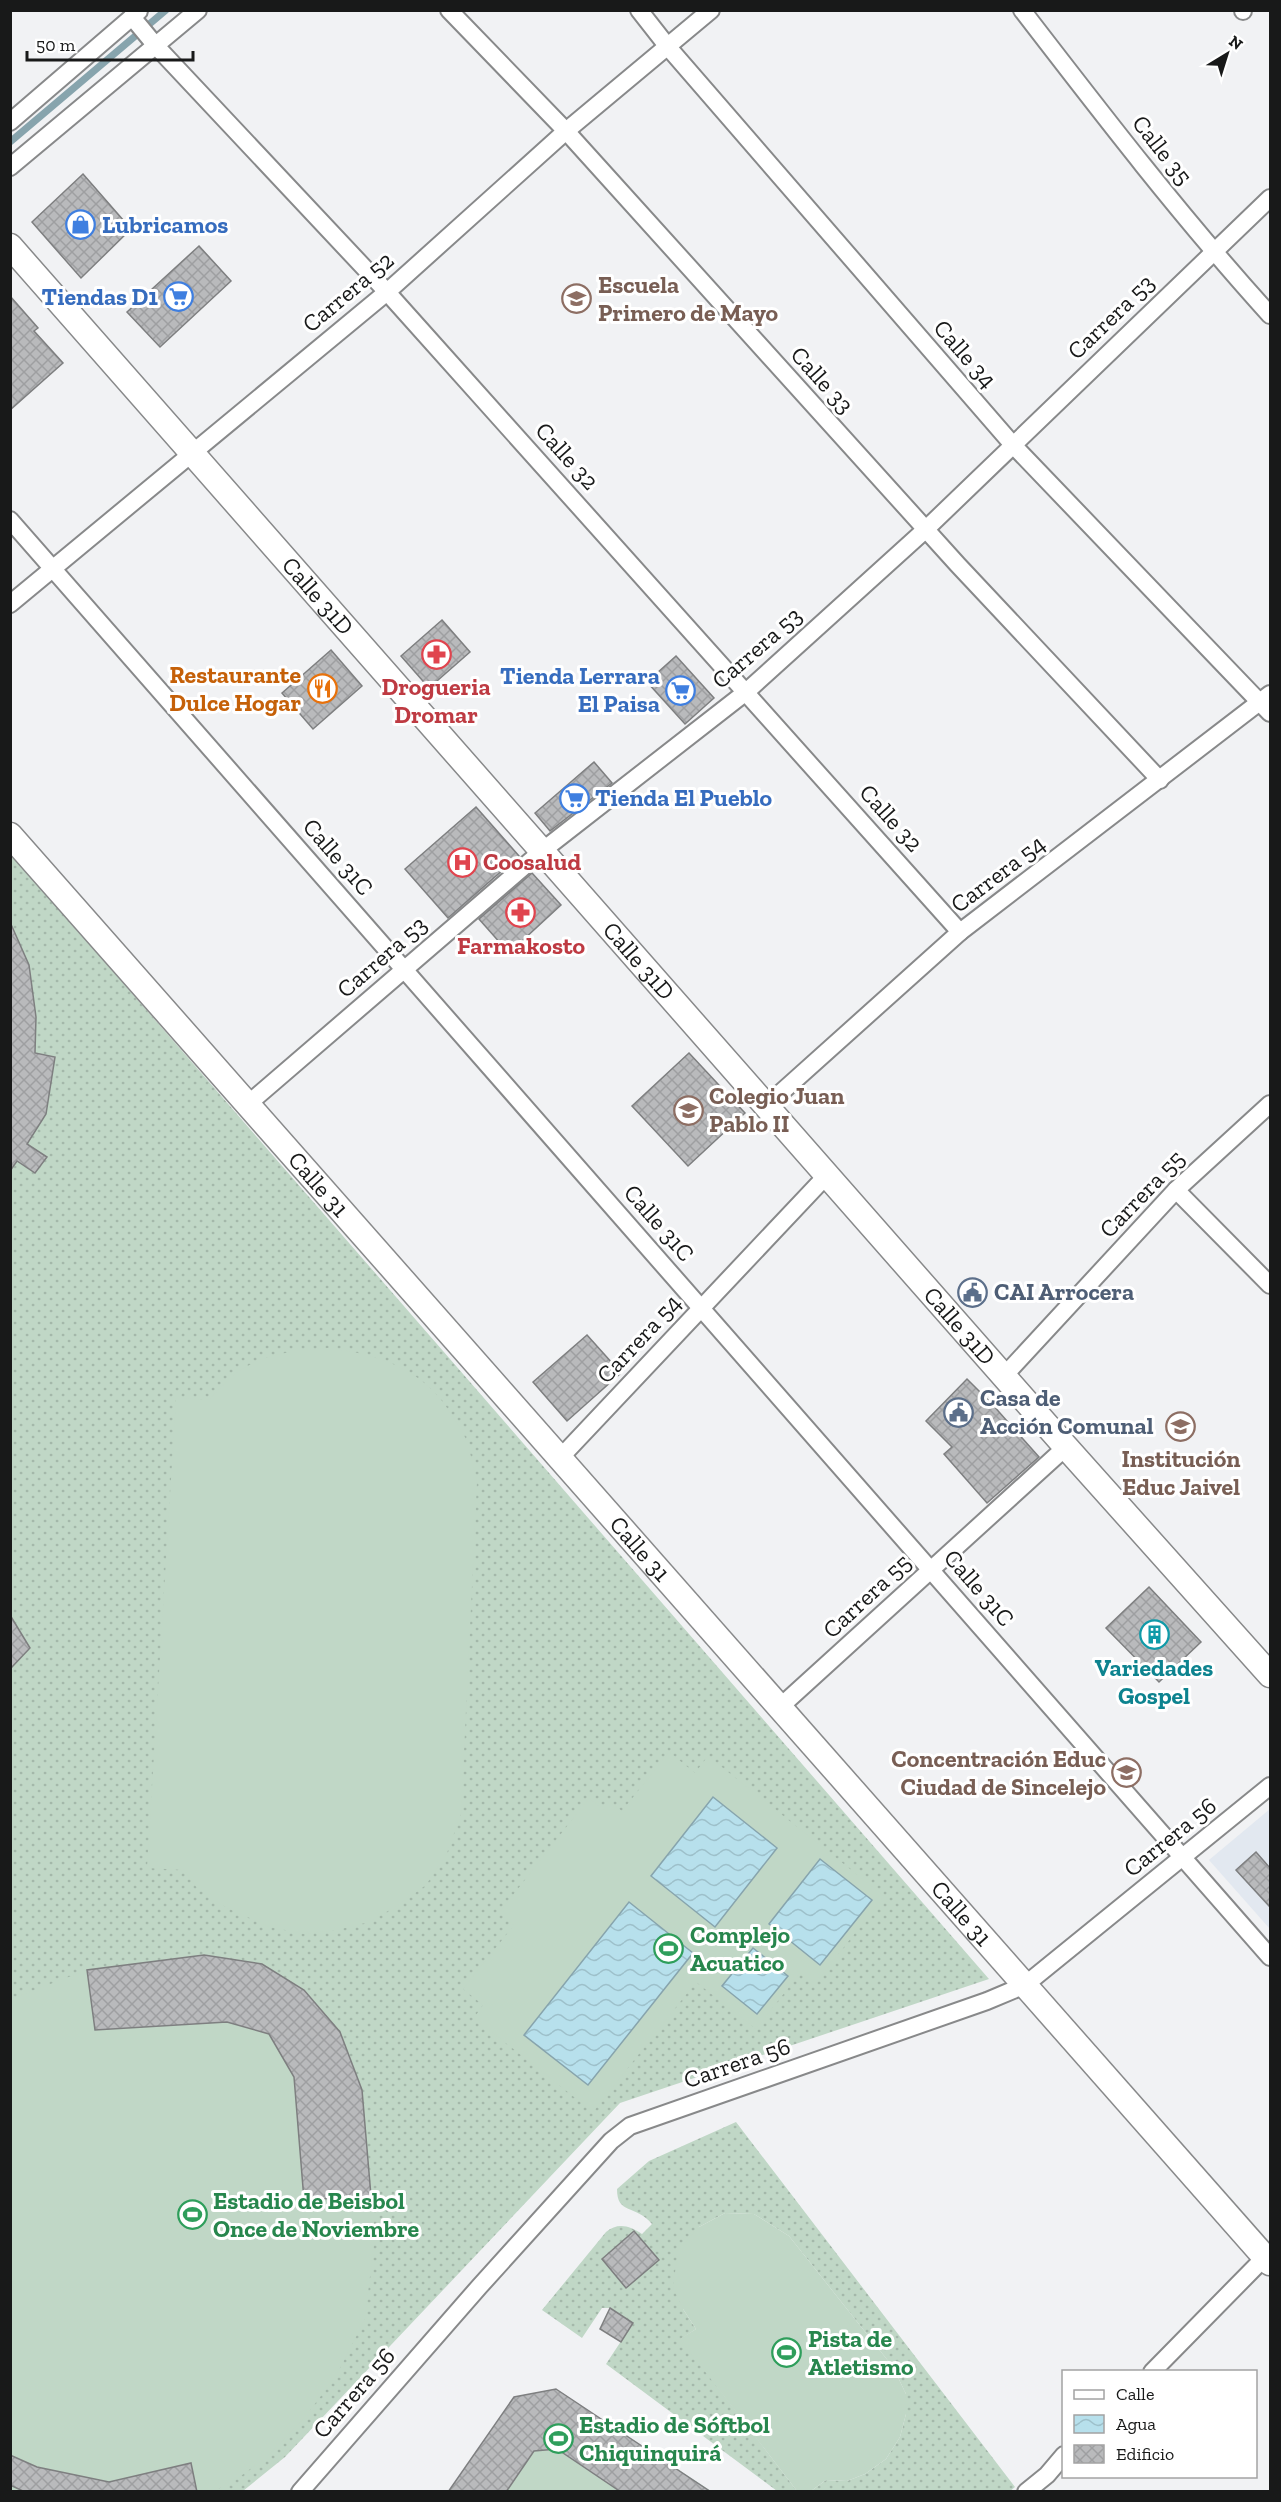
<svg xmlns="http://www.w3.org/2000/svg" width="1281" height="2502" font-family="'Zilla Slab',serif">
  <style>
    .built { fill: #e2e8f0 }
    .grass { fill: url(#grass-dots) }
    .garden { fill: #c0d7c6 }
    .water { fill: url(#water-waves); stroke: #87a4ad; stroke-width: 1.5 }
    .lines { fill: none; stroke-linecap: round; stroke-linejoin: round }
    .stream { stroke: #87a4ad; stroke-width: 7 }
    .building { fill: url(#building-cross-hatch); stroke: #7e7f80; stroke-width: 1.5 }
    .street-casing { stroke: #88898a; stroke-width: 20 }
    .secondary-casing { stroke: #88898a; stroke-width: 27 }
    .street { stroke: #fff; stroke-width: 16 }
    .secondary { stroke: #fff; stroke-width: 24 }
    .labels { text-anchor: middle; stroke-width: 6; stroke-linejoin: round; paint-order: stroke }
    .street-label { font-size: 24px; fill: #181919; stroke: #fff }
    .shop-label { font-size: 24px; font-weight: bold; fill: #366cbe; stroke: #fff; text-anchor: start }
    .education-label { font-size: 24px; font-weight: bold; fill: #785e54; stroke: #fff; text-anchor: start }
    .food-label { font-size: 24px; font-weight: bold; fill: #c56008; stroke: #fff; text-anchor: end }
    .health-label { font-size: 24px; font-weight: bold; fill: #be3a42; stroke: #fff }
    .service-label { font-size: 24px; font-weight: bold; fill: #4e5e75; stroke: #fff; text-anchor: start }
    .culture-label { font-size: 24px; font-weight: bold; fill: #0d838f; stroke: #fff }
    .leisure-label { font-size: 24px; font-weight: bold; fill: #27864d; stroke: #fff; text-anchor: start }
  </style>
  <defs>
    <pattern id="grass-dots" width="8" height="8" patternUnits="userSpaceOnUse" patternTransform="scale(1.5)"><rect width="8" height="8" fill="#c0d7c6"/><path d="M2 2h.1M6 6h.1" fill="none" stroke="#a4b8aa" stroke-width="1.8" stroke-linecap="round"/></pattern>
    <pattern id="water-waves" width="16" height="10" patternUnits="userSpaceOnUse" patternTransform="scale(1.5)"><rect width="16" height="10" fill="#b7e0ec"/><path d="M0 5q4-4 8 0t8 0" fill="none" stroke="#9dc0ca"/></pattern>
    <pattern id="building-cross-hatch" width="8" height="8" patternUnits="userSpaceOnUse" patternTransform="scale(1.5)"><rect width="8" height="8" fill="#b9babc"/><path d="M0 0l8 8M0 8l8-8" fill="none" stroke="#9e9fa1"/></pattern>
  </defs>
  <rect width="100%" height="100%" fill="#f1f2f4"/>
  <!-- built -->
  <polygon class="built" points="1270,1809 1270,1929 1209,1860"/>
  <!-- grass -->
  <g class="grass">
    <polygon points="10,853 989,1979 620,2103 285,2457 243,2491 11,2491"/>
    <path d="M 736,2122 L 1015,2487 L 1009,2492 L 811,2491 L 826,2480 L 847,2481 L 865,2474 L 886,2459 L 900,2437 L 906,2414 L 906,2394 L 893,2367 L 789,2236 L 754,2214 L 725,2213 L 699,2227 L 683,2309 L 696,2329 L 681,2339 L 797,2491 L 777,2491 L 606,2364 L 633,2323 L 610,2308 L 602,2308 L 582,2338 L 542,2310 L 606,2232 C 618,2222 630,2226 642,2234 L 652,2224 C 635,2204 617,2215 617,2189 L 649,2161 Z"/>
  </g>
  <!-- garden -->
  <g class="garden">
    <path d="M 328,1348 C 381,1355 425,1369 453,1417 C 458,1425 464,1433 467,1442 C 471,1455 474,1469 477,1482 L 461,1814 L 447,1853 L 426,1885 L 400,1904 L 369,1922 L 337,1930 L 305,1934 L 270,1927 L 227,1908 L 197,1888 L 184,1870 L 147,1868 L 176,1398 L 209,1400 C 217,1392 224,1383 233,1376 C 258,1354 296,1350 328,1348 Z"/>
    <polygon points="669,1752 695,1773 708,1756 884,1896 815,1984 800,1973 756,2029 696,1982 593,2112 474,2018 483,2005 463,1989 514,1925 499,1913 589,1798 604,1810 610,1802 622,1811"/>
    <polygon points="204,1955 262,1964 304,1990 340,2032 362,2090 375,2234 365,2319 336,2376 305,2417 269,2455 234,2481 214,2491 11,2492 11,1999 87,1970"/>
    <polygon points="725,2213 754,2214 789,2236 893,2367 906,2394 906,2414 900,2437 886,2459 865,2474 847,2481 826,2480 811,2491 797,2491 680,2339 696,2329 683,2309 673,2287 678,2250 699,2227"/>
    <polygon points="556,2389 711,2491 448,2492 514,2397"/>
  </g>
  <!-- water -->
  <g class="water">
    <polygon points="713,1797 777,1848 715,1927 651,1876"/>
    <polygon points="820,1859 872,1900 820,1965 769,1924"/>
    <polygon points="629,1902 693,1953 588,2085 524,2035"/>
    <polygon points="753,1948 788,1976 757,2014 722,1986"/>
  </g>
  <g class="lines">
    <!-- stream -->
    <polyline class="stream" points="10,142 166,10"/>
  </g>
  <!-- building -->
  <g class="building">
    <polygon points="83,174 131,229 81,278 32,222"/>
    <polygon points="199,246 231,281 160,347 127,312"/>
    <polygon points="10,296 38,328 34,331 63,363 10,410"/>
    <polygon points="442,620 470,652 429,688 401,656"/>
    <polygon points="331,650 362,686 313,729 282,693"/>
    <polygon points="676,656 714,698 685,724 647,682"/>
    <polygon points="594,762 612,783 550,831 535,813"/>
    <polygon points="476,807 519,856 448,918 405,869"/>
    <polygon points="532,873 561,905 509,953 479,919"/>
    <polygon points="10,922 29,965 36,1017 35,1053 55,1057 46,1114 27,1144 47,1157 35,1173 17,1161 10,1171"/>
    <polygon points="689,1053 745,1113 688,1166 632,1106"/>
    <polygon points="587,1335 621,1373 567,1421 533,1382"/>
    <polygon points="967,1379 992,1404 1039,1457 987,1503 944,1454 952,1447 926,1421"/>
    <polygon points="1149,1587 1201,1642 1159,1682 1106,1628"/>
    <polygon points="10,1615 30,1648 10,1669"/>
    <polygon points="1256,1852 1270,1868 1270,1907 1236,1870"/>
    <polygon points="204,1955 262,1964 304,1990 340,2032 362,2090 371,2196 304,2200 294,2077 269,2034 227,2022 95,2030 87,1970"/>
    <polygon points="634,2231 659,2260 626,2288 602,2259"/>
    <polygon points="610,2308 633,2323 621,2342 600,2329"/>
    <polygon points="556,2389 711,2492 621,2492 557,2449 534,2451 506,2492 448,2492 514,2397"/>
    <polygon points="10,2455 37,2467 109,2482 191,2463 197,2492 25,2492 10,2485"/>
  </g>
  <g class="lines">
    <defs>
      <g id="street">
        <polyline points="449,10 566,131 958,565 1160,780"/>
        <polyline points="639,10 668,47 1013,445 1270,713"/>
        <path d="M 1022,10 C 1102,114 1182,218 1270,315"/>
        <polyline points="1243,10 1243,11"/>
        <polyline points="132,17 156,46 387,292 960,932"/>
        <polyline points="10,122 139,11"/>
        <polyline points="10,167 198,10"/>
        <polyline points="10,520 1270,1957"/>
        <polyline points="10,604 387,292 566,131 711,10"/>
        <polyline points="248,1104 542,851 746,692 925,530 1270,198"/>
        <polyline points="766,1106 960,932 1270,694"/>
        <polyline points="1176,1190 1270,1285"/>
        <polyline points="1004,1376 1176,1190 1270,1104"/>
        <polyline points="560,1458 827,1175"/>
        <polyline points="780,1707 1066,1447"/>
        <polyline points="1152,2372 1265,2257"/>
        <polyline points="300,2492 479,2287 611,2141 630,2126 987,2001 1025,1985 1270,1786"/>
        <polyline points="1026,2492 1047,2475 1064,2455"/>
      </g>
      <g id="secondary">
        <path id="s1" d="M 10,246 L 1066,1447 L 1270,1675"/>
        <path id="s2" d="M 10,835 L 1270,2263"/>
      </g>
    </defs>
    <!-- street casing -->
    <use href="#street" class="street-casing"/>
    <!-- secondary casing -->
    <use href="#secondary" class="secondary-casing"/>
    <!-- street -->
    <use href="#street" class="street"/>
    <!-- secondary -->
    <use href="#secondary" class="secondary"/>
  </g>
  <!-- icons -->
  <defs>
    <symbol id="shop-ring" viewBox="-11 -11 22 22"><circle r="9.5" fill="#fff" stroke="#3f7fe0" stroke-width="1.5"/><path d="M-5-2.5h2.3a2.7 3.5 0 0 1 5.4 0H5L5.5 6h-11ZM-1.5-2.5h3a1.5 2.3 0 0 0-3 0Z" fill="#3f7fe0"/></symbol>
    <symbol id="supermarket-ring" viewBox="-11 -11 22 22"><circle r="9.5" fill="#fff" stroke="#3f7fe0" stroke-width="1.5"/><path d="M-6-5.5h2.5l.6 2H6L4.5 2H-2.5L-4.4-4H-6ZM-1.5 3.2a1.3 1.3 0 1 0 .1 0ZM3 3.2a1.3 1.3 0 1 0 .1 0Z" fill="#3f7fe0"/></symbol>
    <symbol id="school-ring" viewBox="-11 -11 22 22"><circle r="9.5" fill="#fff" stroke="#8d6e63" stroke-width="1.5"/><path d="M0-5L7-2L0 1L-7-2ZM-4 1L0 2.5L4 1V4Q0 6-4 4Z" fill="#8d6e63"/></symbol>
    <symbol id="pharmacy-ring" viewBox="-11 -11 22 22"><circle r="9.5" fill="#fff" stroke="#e0444e" stroke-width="1.5"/><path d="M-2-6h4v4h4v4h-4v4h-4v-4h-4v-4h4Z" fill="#e0444e"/></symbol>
    <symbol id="restaurant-ring" viewBox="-11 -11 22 22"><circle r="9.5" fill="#fff" stroke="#e8710a" stroke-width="1.5"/><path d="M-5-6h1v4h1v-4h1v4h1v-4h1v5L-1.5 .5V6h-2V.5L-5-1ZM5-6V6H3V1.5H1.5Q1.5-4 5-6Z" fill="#e8710a"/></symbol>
    <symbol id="hospital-ring" viewBox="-11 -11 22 22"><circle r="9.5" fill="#fff" stroke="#e0444e" stroke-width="1.5"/><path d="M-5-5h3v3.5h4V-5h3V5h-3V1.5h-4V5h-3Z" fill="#e0444e"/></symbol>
    <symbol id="civic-ring" viewBox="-11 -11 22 22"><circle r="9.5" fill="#fff" stroke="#5c6f8a" stroke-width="1.5"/><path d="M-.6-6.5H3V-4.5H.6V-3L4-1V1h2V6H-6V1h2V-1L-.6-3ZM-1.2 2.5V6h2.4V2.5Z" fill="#5c6f8a"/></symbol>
    <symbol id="building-ring" viewBox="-11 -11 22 22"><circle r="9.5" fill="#fff" stroke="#0f9aa8" stroke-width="1.5"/><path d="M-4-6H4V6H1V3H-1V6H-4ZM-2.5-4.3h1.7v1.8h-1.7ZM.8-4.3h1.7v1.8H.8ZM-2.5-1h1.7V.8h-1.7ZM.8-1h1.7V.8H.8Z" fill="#0f9aa8"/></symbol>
    <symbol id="stadium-ring" viewBox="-11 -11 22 22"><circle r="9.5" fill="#fff" stroke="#2e9e5b" stroke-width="1.5"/><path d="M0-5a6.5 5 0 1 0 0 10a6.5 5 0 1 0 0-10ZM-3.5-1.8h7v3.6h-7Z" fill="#2e9e5b"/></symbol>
  </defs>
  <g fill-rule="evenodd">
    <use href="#shop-ring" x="64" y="208" width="33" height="33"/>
    <use href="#supermarket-ring" x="162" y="280" width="33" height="33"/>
    <use href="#school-ring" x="560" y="282" width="33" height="33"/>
    <use href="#pharmacy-ring" x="420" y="638" width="33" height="33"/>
    <use href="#restaurant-ring" x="306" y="672" width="33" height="33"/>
    <use href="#supermarket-ring" x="664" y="674" width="33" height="33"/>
    <use href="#supermarket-ring" x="558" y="782" width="33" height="33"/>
    <use href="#hospital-ring" x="446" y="846" width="33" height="33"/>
    <use href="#pharmacy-ring" x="504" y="896" width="33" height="33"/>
    <use href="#school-ring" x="672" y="1094" width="33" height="33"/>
    <use href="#civic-ring" x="956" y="1276" width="33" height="33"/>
    <use href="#civic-ring" x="942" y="1396" width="33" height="33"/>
    <use href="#school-ring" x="1164" y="1410" width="33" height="33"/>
    <use href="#building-ring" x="1138" y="1618" width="33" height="33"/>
    <use href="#school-ring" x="1110" y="1756" width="33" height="33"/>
    <use href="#stadium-ring" x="652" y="1932" width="33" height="33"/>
    <use href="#stadium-ring" x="176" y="2198" width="33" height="33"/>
    <use href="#stadium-ring" x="770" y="2336" width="33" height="33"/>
    <use href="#stadium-ring" x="542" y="2422" width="33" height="33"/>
  </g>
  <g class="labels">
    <!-- street labels -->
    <g class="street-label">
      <text transform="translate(1162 150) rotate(52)" y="8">Calle 35</text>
      <text transform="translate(348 292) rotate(-40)" y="8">Carrera 52</text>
      <text transform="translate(1111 317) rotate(-44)" y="8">Carrera 53</text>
      <text transform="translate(965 354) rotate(49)" y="8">Calle 34</text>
      <text transform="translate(822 380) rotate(48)" y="8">Calle 33</text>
      <text transform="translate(567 456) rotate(48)" y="8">Calle 32</text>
      <text dy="8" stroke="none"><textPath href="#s1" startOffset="466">Calle 31D</textPath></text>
      <text transform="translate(757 648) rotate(-41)" y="8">Carrera 53</text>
      <text transform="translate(891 818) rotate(48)" y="8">Calle 32</text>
      <text transform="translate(338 857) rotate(49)" y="8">Calle 31C</text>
      <text transform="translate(998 874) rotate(-37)" y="8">Carrera 54</text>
      <text transform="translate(382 957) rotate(-41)" y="8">Carrera 53</text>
      <text dy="8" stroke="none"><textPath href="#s1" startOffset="952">Calle 31D</textPath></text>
      <text dy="8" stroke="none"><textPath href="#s2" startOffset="466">Calle 31</textPath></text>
      <text transform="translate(1142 1194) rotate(-46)" y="8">Carrera 55</text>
      <text transform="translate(659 1223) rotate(49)" y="8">Calle 31C</text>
      <text dy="8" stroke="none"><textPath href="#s1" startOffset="1438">Calle 31D</textPath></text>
      <text transform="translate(639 1339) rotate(-47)" y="8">Carrera 54</text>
      <text dy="8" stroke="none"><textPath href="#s2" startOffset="952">Calle 31</textPath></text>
      <text transform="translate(979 1588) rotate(49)" y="8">Calle 31C</text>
      <text transform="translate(867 1596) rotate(-43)" y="8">Carrera 55</text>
      <text transform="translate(1170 1837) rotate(-39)" y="8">Carrera 56</text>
      <text dy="8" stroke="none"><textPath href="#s2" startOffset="1438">Calle 31</textPath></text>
      <text transform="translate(737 2063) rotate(-19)" y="8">Carrera 56</text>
      <text transform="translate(354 2393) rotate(-49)" y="8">Carrera 56</text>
    </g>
    <!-- shop labels -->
    <g class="shop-label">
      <text x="102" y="233">Lubricamos</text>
      <text x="158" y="305" text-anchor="end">Tiendas D1</text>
      <text x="660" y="684" text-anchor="end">Tienda Lerrara<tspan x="660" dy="28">El Paisa</tspan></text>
      <text x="595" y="806">Tienda El Pueblo</text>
    </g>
    <!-- education labels -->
    <g class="education-label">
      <text x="598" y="293">Escuela<tspan x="598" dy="28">Primero de Mayo</tspan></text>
      <text x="709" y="1104">Colegio Juan<tspan x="709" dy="28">Pablo II</tspan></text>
      <text x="1181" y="1467" text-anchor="middle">Institución<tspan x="1181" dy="28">Educ Jaivel</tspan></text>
      <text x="1106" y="1767" text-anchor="end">Concentración Educ<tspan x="1106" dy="28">Ciudad de Sincelejo</tspan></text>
    </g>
    <!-- food labels -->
    <g class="food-label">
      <text x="301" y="683">Restaurante<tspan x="301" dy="28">Dulce Hogar</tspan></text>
    </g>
    <!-- health labels -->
    <g class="health-label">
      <text x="436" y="695">Drogueria<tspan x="436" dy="28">Dromar</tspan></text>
      <text x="483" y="870" text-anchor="start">Coosalud</text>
      <text x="521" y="954">Farmakosto</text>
    </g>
    <!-- service labels -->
    <g class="service-label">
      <text x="994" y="1300">CAI Arrocera</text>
      <text x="980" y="1406">Casa de<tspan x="980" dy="28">Acción Comunal</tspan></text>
    </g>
    <!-- culture labels -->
    <g class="culture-label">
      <text x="1154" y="1676">Variedades<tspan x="1154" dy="28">Gospel</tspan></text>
    </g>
    <!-- leisure labels -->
    <g class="leisure-label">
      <text x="690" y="1943">Complejo<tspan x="690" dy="28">Acuatico</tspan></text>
      <text x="213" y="2209">Estadio de Beisbol<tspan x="213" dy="28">Once de Noviembre</tspan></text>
      <text x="808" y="2347">Pista de<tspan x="808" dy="28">Atletismo</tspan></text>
      <text x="579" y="2433">Estadio de Sóftbol<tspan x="579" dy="28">Chiquinquirá</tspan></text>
    </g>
  </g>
  <!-- border -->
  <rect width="1281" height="2502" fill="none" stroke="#181919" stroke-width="24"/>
  <!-- legend -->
  <rect x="1062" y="2370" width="195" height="108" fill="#ffffff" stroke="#a3a3a3" stroke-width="1.5"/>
  <rect x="1074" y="2390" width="30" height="9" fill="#ffffff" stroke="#a3a3a3" stroke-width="1.5"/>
  <text x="1116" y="2400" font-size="18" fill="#181919">Calle</text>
  <rect x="1074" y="2415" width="30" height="18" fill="url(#water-waves)" stroke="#a3a3a3" stroke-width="1.5"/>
  <text x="1116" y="2430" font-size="18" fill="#181919">Agua</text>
  <rect x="1074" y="2445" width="30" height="18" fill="url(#building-cross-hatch)" stroke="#a3a3a3" stroke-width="1.5"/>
  <text x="1116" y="2460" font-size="18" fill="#181919">Edificio</text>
  <!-- north arrow -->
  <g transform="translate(1227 54) rotate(38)" stroke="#ffffff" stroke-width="4.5" paint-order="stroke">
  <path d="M0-4.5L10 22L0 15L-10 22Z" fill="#181919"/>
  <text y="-9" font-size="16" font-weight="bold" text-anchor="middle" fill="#181919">N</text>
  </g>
  <!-- scale -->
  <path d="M27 51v9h166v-9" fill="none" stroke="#181919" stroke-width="3"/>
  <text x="36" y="51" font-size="18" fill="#181919" stroke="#ffffff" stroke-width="4.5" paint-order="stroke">50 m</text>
</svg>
